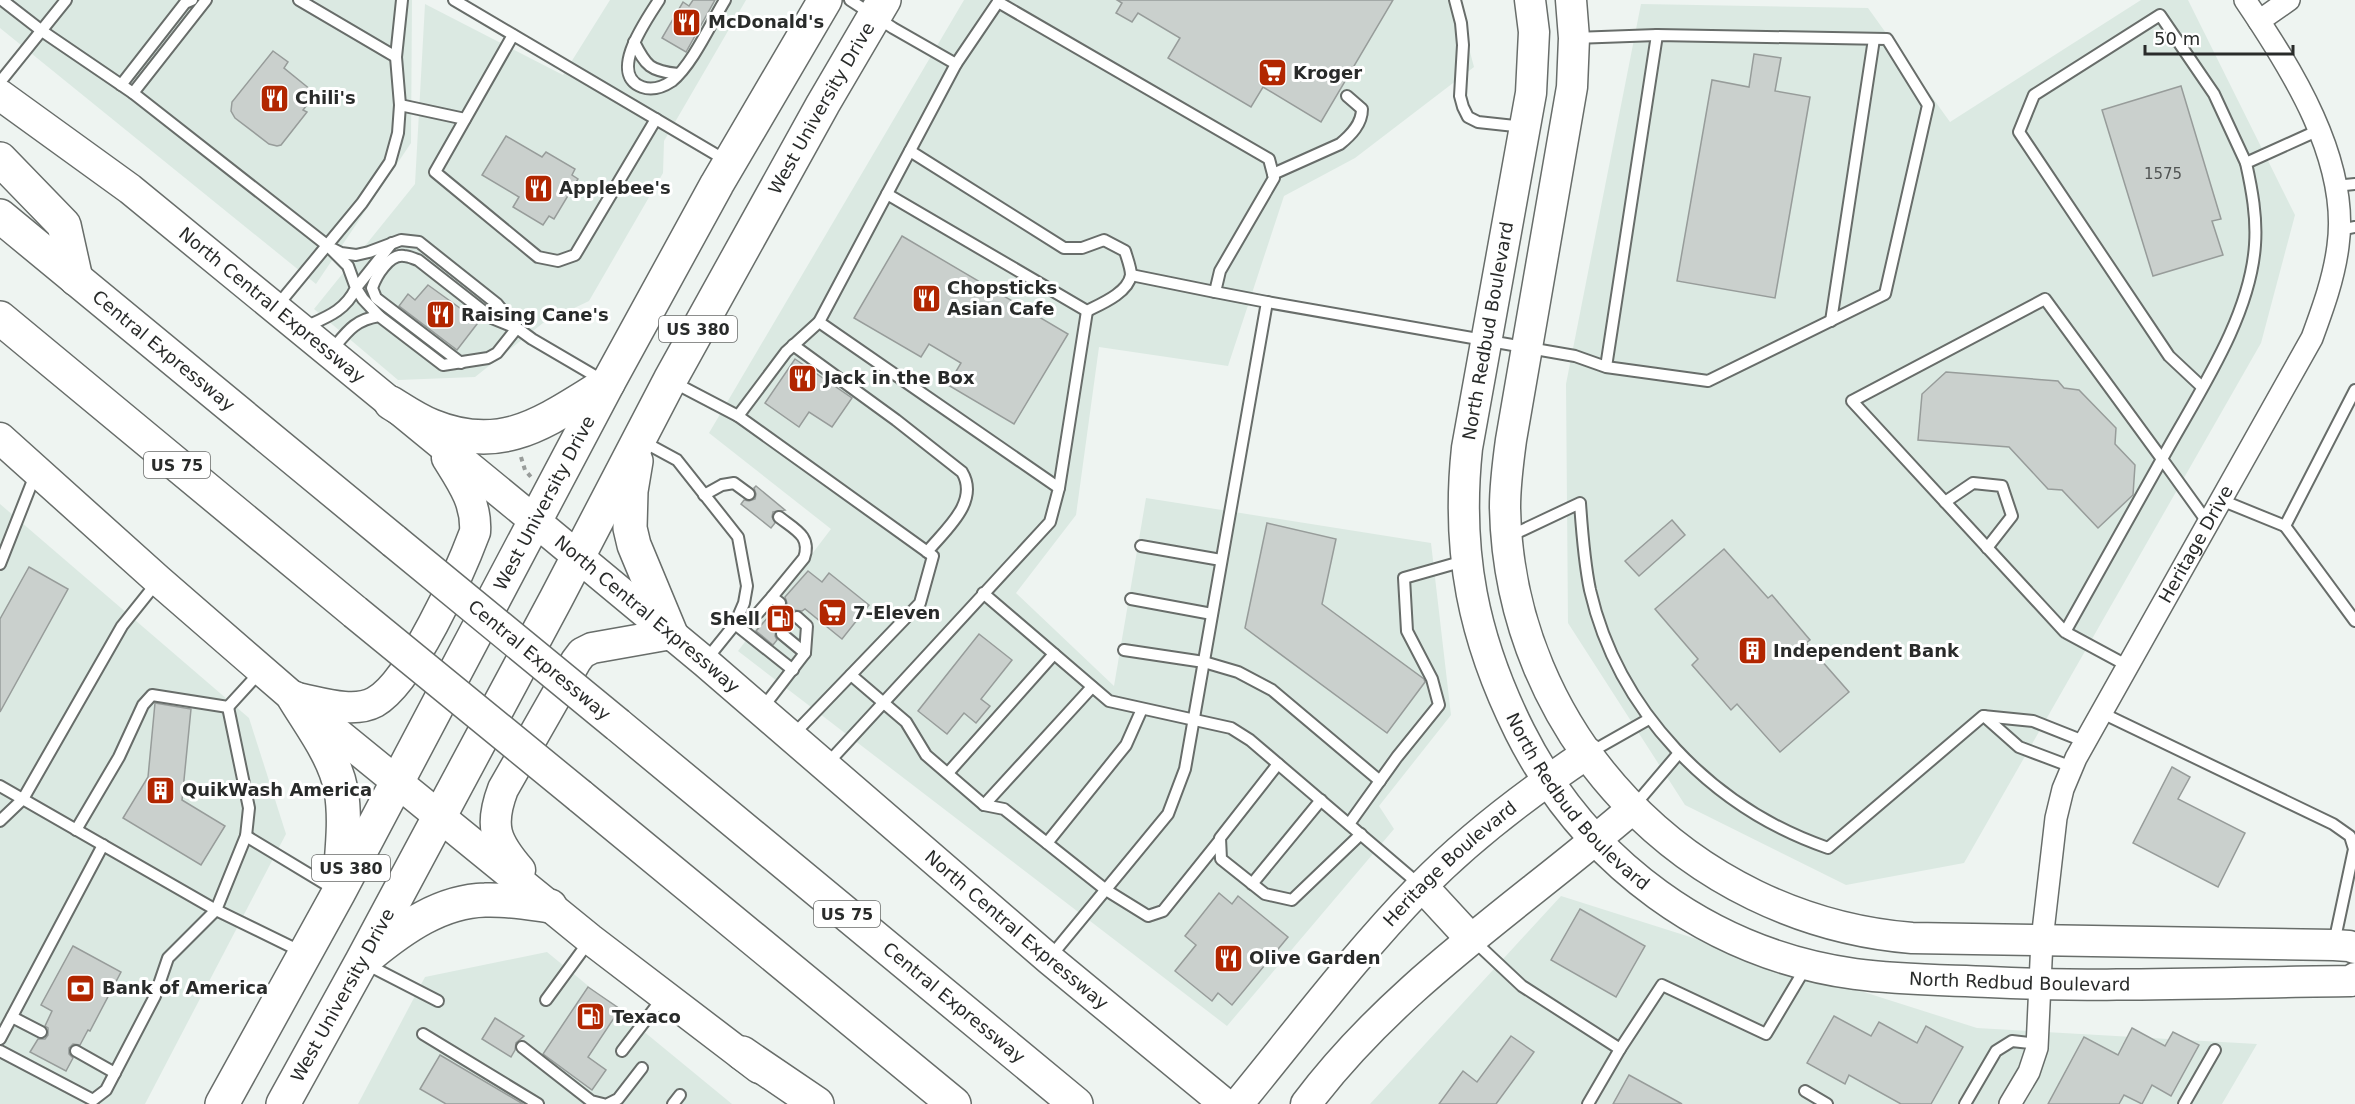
<svg xmlns="http://www.w3.org/2000/svg" width="2355" height="1104" font-family="'DejaVu Sans',sans-serif">
  <style>
    .built { fill: #dbe9e2 }
    .building { fill: #cad0cd; stroke: #979c9a; stroke-width: 1.5 }
    .lines { fill: none; stroke-linecap: round; stroke-linejoin: round }
    .lane-casing { stroke: #686d6a; stroke-width: 14 }
    .street-casing { stroke: #686d6a; stroke-width: 24 }
    .secondary-casing { stroke: #686d6a; stroke-width: 33 }
    .highway-casing { stroke: #686d6a; stroke-width: 36 }
    .path { stroke: #989c9a; stroke-width: 4; stroke-dasharray: 4.5 4.5; stroke-linecap: butt }
    .lane { stroke: #fff; stroke-width: 10 }
    .street { stroke: #fff; stroke-width: 21 }
    .secondary { stroke: #fff; stroke-width: 30 }
    .highway { stroke: #fff; stroke-width: 33 }
    .highway-bridge-casing { stroke: #686d6a; stroke-width: 36; stroke-linecap: butt }
    .highway-bridge { stroke: #fff; stroke-width: 33 }
    .labels { text-anchor: middle; stroke-width: 6; stroke-linejoin: round; paint-order: stroke }
    .number-label { font-size: 15px; fill: #515453 }
    .shield { fill: #fff; stroke: #696b6a; stroke-width: 1.5 }
    .shield-label { font-size: 16px; font-weight: bold; fill: #292b2a }
    .poi-label { font-size: 18px; font-weight: bold; fill: #292b2a; stroke: #fff; text-anchor: start }
    .street-label { font-size: 18px; fill: #292b2a; stroke: #fff }
  </style>
  <rect width="100%" height="100%" fill="#eef4f1"/>
  <!-- built -->
  <g class="built">
    <polygon points="0,0 412,0 411,143 316,284 0,28"/>
    <polygon points="610,0 746,0 664,141 663,173 589,301 543,323 475,377 398,380 314,309 415,184 425,4 563,75"/>
    <polygon points="964,0 1456,0 1474,67 1355,158 1284,196 1228,366 1099,347 1076,515 1016,593 1114,686 1146,498 1431,543 1451,715 1379,806 1394,829 1227,1026 738,651 831,529 709,433"/>
    <polygon points="2141,0 2188,0 2295,215 2261,343 1964,863 1846,885 1685,805 1568,623 1566,384 1641,4 1868,8 1950,122"/>
    <polygon points="0,504 249,718 286,834 145,1104 0,1104"/>
    <polygon points="1561,896 1977,1028 2257,1044 2222,1104 1370,1104"/>
    <polygon points="547,952 732,1104 358,1104 425,977"/>
  </g>
  <!-- building -->
  <g class="building">
    <polygon points="693,0 715,0 686,52 662,38 683,2 689,6"/>
    <polygon points="1117,0 1393,0 1321,122 1263,87 1251,107 1168,58 1180,38 1138,13 1132,22 1116,13 1122,3"/>
    <polygon points="273,51 288,62 284,68 316,94 303,110 307,112 281,145 277,146 269,144 235,118 231,111 232,102"/>
    <polygon points="1754,54 1781,58 1775,91 1810,97 1775,298 1677,281 1712,80 1749,87"/>
    <polygon points="2181,86 2221,219 2212,221 2223,255 2153,276 2102,110"/>
    <polygon points="506,136 542,157 546,152 575,169 572,175 578,179 554,219 549,216 543,225 513,207 519,197 482,175"/>
    <polygon points="902,236 1068,334 1014,424 948,385 961,363 929,344 921,357 854,318"/>
    <polygon points="428,285 464,311 463,312 477,324 457,350 399,306 408,294 415,300"/>
    <polygon points="795,359 852,398 832,427 809,412 799,427 765,403"/>
    <polygon points="1946,372 2058,381 2064,388 2079,390 2116,428 2115,444 2135,465 2133,495 2098,528 2062,490 2048,489 2009,447 1918,440 1922,394"/>
    <polygon points="756,486 785,510 773,512 772,517 775,523 771,528 741,504 744,500 749,501 755,499 756,494 754,488"/>
    <polygon points="1672,520 1685,535 1639,576 1625,561"/>
    <polygon points="1267,523 1336,539 1322,604 1424,679 1425,682 1387,733 1245,628"/>
    <polygon points="1724,549 1768,598 1772,595 1810,640 1806,643 1849,692 1780,752 1737,704 1731,710 1692,665 1698,659 1655,609"/>
    <polygon points="29,567 68,589 0,712 0,619"/>
    <polygon points="808,571 822,582 829,573 869,605 842,639 805,609 802,611 794,610 790,616 792,623 787,628 780,627 776,630 775,636 777,640 773,645 756,631 775,609 780,610 786,608 787,603 785,597"/>
    <polygon points="979,634 1012,660 981,699 990,706 976,723 964,713 947,734 918,711"/>
    <polygon points="155,703 191,709 182,800 225,826 201,865 123,818 148,777"/>
    <polygon points="2172,767 2190,777 2178,799 2245,833 2218,887 2133,843"/>
    <polygon points="1219,893 1232,904 1238,896 1288,937 1232,1005 1218,993 1212,1001 1175,971 1196,945 1185,936"/>
    <polygon points="1580,909 1645,946 1616,997 1551,960"/>
    <polygon points="73,946 121,972 90,1031 88,1030 80,1045 73,1044 69,1048 69,1054 73,1058 66,1071 30,1052 38,1039 45,1039 48,1035 48,1028 45,1026 52,1011 41,1005"/>
    <polygon points="588,987 620,1009 588,1057 606,1070 592,1090 543,1054"/>
    <polygon points="1834,1016 1871,1036 1879,1022 1917,1043 1926,1026 1963,1047 1931,1104 1901,1104 1849,1075 1845,1084 1807,1063"/>
    <polygon points="495,1018 524,1036 516,1043 515,1050 511,1057 482,1039"/>
    <polygon points="2132,1028 2165,1046 2173,1032 2199,1045 2171,1096 2152,1085 2142,1104 2124,1095 2119,1104 2048,1104 2084,1037 2118,1055"/>
    <polygon points="1511,1036 1534,1052 1496,1104 1439,1104 1463,1071 1477,1082"/>
    <polygon points="440,1055 523,1104 446,1104 420,1089"/>
    <polygon points="1629,1075 1682,1104 1613,1104"/>
  </g>
  <g class="lines">
    <defs>
      <g id="lane">
        <path d="M 2,0 L 42,31 L 133,93 L 328,246 L 348,266 L 356,288 C 345,311 327,317 305,327"/>
        <polyline points="299,0 396,57"/>
        <polyline points="454,0 727,161"/>
        <path d="M 659,0 C 647,19 607,74 642,87 C 653,91 663,87 672,81 C 692,65 711,23 725,0"/>
        <polyline points="999,0 998,2 1269,159 1274,178 1220,271 1215,292 1267,302"/>
        <polyline points="1455,0 1461,23 1463,45 1460,96 1463,107 1468,117 1478,122 1524,127"/>
        <polyline points="513,35 435,172 538,257 558,261 575,255 656,119"/>
        <polyline points="1574,38 1657,35"/>
        <path d="M 634,42 C 646,66 650,71 678,74"/>
        <polyline points="956,64 998,2"/>
        <polyline points="0,82 66,0"/>
        <polyline points="121,85 185,3 192,0"/>
        <polyline points="133,93 206,0"/>
        <polyline points="400,105 465,119"/>
        <path d="M 1273,174 L 1340,144 C 1351,135 1362,124 1362,109 L 1347,96"/>
        <polyline points="2335,186 2355,184"/>
        <path d="M 887,194 L 1087,311 C 1101,304 1128,293 1131,275 C 1131,268 1127,258 1125,251 L 1104,240 L 1082,248 L 1064,248 L 910,151"/>
        <polyline points="2339,230 2355,227"/>
        <polyline points="333,249 341,253 356,255 369,252 401,240 419,242 497,304 517,328 532,339 602,380"/>
        <polyline points="1131,275 1215,292"/>
        <polyline points="277,306 362,203 390,162 398,133 400,105 396,57 402,0"/>
        <polyline points="379,316 363,299 356,288 392,243"/>
        <polyline points="1831,321 1874,39"/>
        <polyline points="819,322 1059,488 1050,522 827,764"/>
        <path d="M 793,345 L 896,420 L 962,472 C 980,502 945,530 927,552"/>
        <path d="M 331,351 C 347,332 354,320 379,316 L 443,365 L 488,358 L 497,353 L 517,328"/>
        <path d="M 461,363 L 376,298 L 372,288 C 376,276 389,254 404,256 C 409,256 414,259 418,260 L 492,318 L 514,327"/>
        <polyline points="673,382 738,416 786,352 819,322 956,64 893,28 850,0"/>
        <polyline points="2201,386 2169,356 2019,132 2034,95 2160,15 2214,94 2246,163"/>
        <polyline points="2355,390 2285,526 2355,621"/>
        <polyline points="738,416 933,556 920,603 792,736"/>
        <polyline points="642,441 677,460 738,537 747,586 744,603 735,624 706,660"/>
        <polyline points="1059,488 1087,311"/>
        <polyline points="704,495 722,485 734,483 749,494"/>
        <polyline points="2221,500 2285,526"/>
        <polyline points="1945,502 1973,483 2002,486 2012,516 1987,548"/>
        <path d="M 2208,523 L 2162,459 C 2197,395 2250,319 2255,245 C 2257,217 2252,190 2246,163 L 2319,130"/>
        <path d="M 1510,536 L 1580,503 C 1582,532 1584,561 1590,590 C 1618,711 1712,808 1828,848 L 1983,716 L 2033,721 L 2086,742"/>
        <polyline points="1141,546 1221,560"/>
        <polyline points="0,564 35,475"/>
        <polyline points="983,593 1109,701 1231,728 1250,740 1420,885"/>
        <path d="M 772,597 L 804,558 C 812,536 794,529 779,517"/>
        <polyline points="1131,599 1212,614"/>
        <polyline points="758,613 772,597 780,603"/>
        <polyline points="797,617 807,626 805,653"/>
        <polyline points="735,624 793,670"/>
        <polyline points="2065,632 1852,401 2045,299 2162,459 2065,632 2128,666"/>
        <polyline points="1124,650 1204,662 1238,672 1272,690 1380,781"/>
        <polyline points="851,675 906,722 926,755 984,805 1004,809 1106,890 1148,916 1163,911 1220,840"/>
        <polyline points="228,707 249,808 246,836"/>
        <polyline points="761,710 805,653 782,634"/>
        <polyline points="2102,713 2333,824 2350,836 2354,849 2334,943"/>
        <polyline points="1984,716 2019,747 2072,767"/>
        <polyline points="1589,753 1649,719"/>
        <polyline points="1278,764 1220,838 1221,859 1265,894 1292,900 1361,834"/>
        <polyline points="948,773 1054,654"/>
        <polyline points="0,786 216,910 302,952"/>
        <polyline points="984,805 1092,687"/>
        <polyline points="1634,806 1679,753"/>
        <polyline points="0,821 23,799 122,626 158,581"/>
        <polyline points="1349,824 1397,757 1439,705 1432,679 1407,631 1404,578 1464,561"/>
        <polyline points="76,830 119,757 143,705 152,695 228,707 261,671"/>
        <polyline points="1047,843 1126,745 1142,709"/>
        <polyline points="1252,884 1321,800"/>
        <polyline points="1473,940 1522,986 1620,1049"/>
        <polyline points="1051,956 1168,814 1185,769 1267,302 1575,356 1606,367 1708,381 1885,294 1928,105 1887,39 1657,35 1606,367"/>
        <polyline points="366,964 438,1001"/>
        <polyline points="546,1000 590,940"/>
        <polyline points="12,1017 41,1032"/>
        <polyline points="423,1034 538,1104"/>
        <polyline points="0,1039 103,845"/>
        <polyline points="522,1047 591,1101 603,1104"/>
        <polyline points="0,1051 93,1100 106,1090 155,996 168,958 216,910 246,836 337,891"/>
        <polyline points="76,1051 115,1073"/>
        <polyline points="622,1051 664,996"/>
        <polyline points="1805,1091 1827,1104"/>
        <polyline points="608,1104 618,1099 642,1068"/>
        <polyline points="673,1104 680,1095"/>
        <polyline points="1588,1104 1620,1049 1662,985 1766,1034 1806,967"/>
        <polyline points="1965,1104 1996,1051 2012,1041 2038,1044"/>
        <polyline points="2184,1104 2215,1050"/>
      </g>
      <g id="street">
        <polyline points="2259,21 2289,0"/>
        <path id="s1" d="M 2010,1104 L 2029,1072 L 2037,1048 L 2042,940 L 2056,818 L 2063,789 L 2076,758 L 2312,338 C 2323,308 2334,278 2338,246 C 2350,160 2291,68 2245,0"/>
      </g>
      <g id="secondary">
        <path id="s2" d="M 1530,0 L 1534,32 L 1531,93 L 1467,448 C 1456,552 1473,638 1520,732 C 1586,863 1710,954 1855,974 C 1899,980 1945,980 1989,982 C 2109,988 2231,982 2351,981 L 2355,978"/>
        <path d="M 1571,0 L 1574,38 L 1572,87 L 1511,440 C 1508,462 1505,485 1505,507 C 1509,734 1688,920 1912,938 L 2334,945 L 2349,946 L 2355,948"/>
        <path id="s3" d="M 0,95 L 130,189 L 535,521 L 705,662 L 1049,959 L 1225,1104"/>
        <polyline points="0,438 158,580 294,698 590,939 759,1068"/>
        <path d="M 297,698 C 319,702 353,714 375,702 C 411,682 460,572 475,532 C 477,503 462,482 447,458"/>
        <path d="M 520,870 C 495,841 489,826 503,789 L 576,661 L 582,653 L 592,648 L 671,634"/>
        <polyline points="1422,886 1470,938"/>
        <path id="s4" d="M 1238,1104 C 1298,1031 1355,955 1421,887 C 1471,836 1528,793 1588,753"/>
        <path d="M 1306,1104 C 1395,985 1521,905 1632,809"/>
      </g>
      <g id="highway">
        <polyline points="0,159 64,225 76,279"/>
        <path id="s5" d="M 0,216 L 394,541"/>
        <polyline points="0,318 355,612"/>
        <path d="M 391,403 C 404,411 417,420 432,426 C 505,456 548,419 608,383"/>
        <polyline points="636,461 631,491 630,528 634,545 671,634"/>
        <path d="M 294,698 C 311,726 335,757 341,790 C 346,819 342,849 340,879"/>
        <path id="s6" d="M 618,725 L 1076,1104"/>
        <polyline points="580,796 954,1104"/>
        <path d="M 370,955 C 403,928 441,901 485,900 C 507,899 528,903 550,906"/>
        <polyline points="742,1053 817,1104"/>
        <path id="s7" d="M 222,1104 L 339,892 L 608,383 L 717,184 L 825,0"/>
        <path id="s8" d="M 283,1104 L 362,961 L 556,599 L 670,380 L 823,104 L 884,0"/>
      </g>
    </defs>
    <!-- lane casing -->
    <use href="#lane" class="lane-casing"/>
    <!-- street casing -->
    <use href="#street" class="street-casing"/>
    <!-- secondary casing -->
    <use href="#secondary" class="secondary-casing"/>
    <!-- highway casing -->
    <use href="#highway" class="highway-casing"/>
    <!-- path -->
    <polyline class="path" points="521,457 525,470 531,477"/>
    <!-- lane -->
    <use href="#lane" class="lane"/>
    <!-- street -->
    <use href="#street" class="street"/>
    <!-- secondary -->
    <use href="#secondary" class="secondary"/>
    <!-- highway -->
    <use href="#highway" class="highway"/>
    <defs>
      <g id="highway-bridge">
        <path id="s9" d="M 394,541 L 618,725"/>
        <polyline points="355,612 580,796"/>
      </g>
    </defs>
    <!-- highway-bridge casing -->
    <use href="#highway-bridge" class="highway-bridge-casing"/>
    <!-- highway-bridge -->
    <use href="#highway-bridge" class="highway-bridge"/>
  </g>
  <!-- icons -->
  <defs>
    <symbol id="restaurant-square" viewBox="-11 -11 22 22"><rect x="-9" y="-9" width="18" height="18" rx="4" fill="#b22600" stroke="#fff"/><path d="M-5-6h1v4h1v-4h1v4h1v-4h1v5L-1.5 .5V6h-2V.5L-5-1ZM5-6V6H3V1.5H1.5Q1.5-4 5-6Z" fill="#fff"/></symbol>
    <symbol id="supermarket-square" viewBox="-11 -11 22 22"><rect x="-9" y="-9" width="18" height="18" rx="4" fill="#b22600" stroke="#fff"/><path d="M-6-5.5h2.5l.6 2H6L4.5 2H-2.5L-4.4-4H-6ZM-1.5 3.2a1.3 1.3 0 1 0 .1 0ZM3 3.2a1.3 1.3 0 1 0 .1 0Z" fill="#fff"/></symbol>
    <symbol id="fuel-square" viewBox="-11 -11 22 22"><rect x="-9" y="-9" width="18" height="18" rx="4" fill="#b22600" stroke="#fff"/><path d="M-5.5-6h7V0h2V4h1.3V-2.5L3-4.5l.8-.8L6-3V5H2.5V1h-1V6h-7ZM-4.2-4.7v3.2H.2V-4.7Z" fill="#fff"/></symbol>
    <symbol id="building-square" viewBox="-11 -11 22 22"><rect x="-9" y="-9" width="18" height="18" rx="4" fill="#b22600" stroke="#fff"/><path d="M-4-6H4V6H1V3H-1V6H-4ZM-2.5-4.3h1.7v1.8h-1.7ZM.8-4.3h1.7v1.8H.8ZM-2.5-1h1.7V.8h-1.7ZM.8-1h1.7V.8H.8Z" fill="#fff"/></symbol>
    <symbol id="bank-square" viewBox="-11 -11 22 22"><rect x="-9" y="-9" width="18" height="18" rx="4" fill="#b22600" stroke="#fff"/><path d="M-6-4H6V4H-6ZM0-2.3a2.3 2.3 0 1 0 0 4.6a2.3 2.3 0 1 0 0-4.6Z" fill="#fff"/></symbol>
  </defs>
  <g fill-rule="evenodd">
    <use href="#restaurant-square" x="670" y="6" width="33" height="33"/>
    <use href="#supermarket-square" x="1256" y="56" width="33" height="33"/>
    <use href="#restaurant-square" x="258" y="82" width="33" height="33"/>
    <use href="#restaurant-square" x="522" y="172" width="33" height="33"/>
    <use href="#restaurant-square" x="910" y="282" width="33" height="33"/>
    <use href="#restaurant-square" x="424" y="298" width="33" height="33"/>
    <use href="#restaurant-square" x="786" y="362" width="33" height="33"/>
    <use href="#supermarket-square" x="816" y="596" width="33" height="33"/>
    <use href="#fuel-square" x="764" y="602" width="33" height="33"/>
    <use href="#building-square" x="1736" y="634" width="33" height="33"/>
    <use href="#building-square" x="144" y="774" width="33" height="33"/>
    <use href="#restaurant-square" x="1212" y="942" width="33" height="33"/>
    <use href="#bank-square" x="64" y="972" width="33" height="33"/>
    <use href="#fuel-square" x="574" y="1000" width="33" height="33"/>
  </g>
  <g class="labels">
    <!-- number labels -->
    <g class="number-label">
      <text x="2163" y="179">1575</text>
    </g>
    <!-- shield labels -->
    <g class="shield">
      <rect x="659" y="316" width="78" height="26" rx="4.5"/>
      <rect x="144" y="452" width="66" height="26" rx="4.5"/>
      <rect x="312" y="855" width="78" height="26" rx="4.5"/>
      <rect x="814" y="901" width="66" height="26" rx="4.5"/>
    </g>
    <g class="shield-label">
      <text x="698" y="335">US 380</text>
      <text x="177" y="471">US 75</text>
      <text x="351" y="874">US 380</text>
      <text x="847" y="920">US 75</text>
    </g>
    <!-- poi labels -->
    <g class="poi-label">
      <text x="708" y="28">McDonald's</text>
      <text x="1293" y="79">Kroger</text>
      <text x="295" y="104">Chili's</text>
      <text x="559" y="194">Applebee's</text>
      <text x="947" y="294">Chopsticks<tspan x="947" dy="21">Asian Cafe</tspan></text>
      <text x="461" y="321">Raising Cane's</text>
      <text x="824" y="384">Jack in the Box</text>
      <text x="853" y="619">7-Eleven</text>
      <text x="760" y="625" text-anchor="end">Shell</text>
      <text x="1773" y="657">Independent Bank</text>
      <text x="182" y="796">QuikWash America</text>
      <text x="1249" y="964">Olive Garden</text>
      <text x="102" y="994">Bank of America</text>
      <text x="612" y="1023">Texaco</text>
    </g>
    <!-- street labels -->
    <g class="street-label">
      <text dy="6" stroke="none"><textPath href="#s8" startOffset="1132">West University Drive</textPath></text>
      <text dy="6" stroke="none"><textPath href="#s3" startOffset="344">North Central Expressway</textPath></text>
      <text transform="translate(1488 331) rotate(-80)" y="6">North Redbud Boulevard</text>
      <text dy="6" stroke="none"><textPath href="#s5" startOffset="212">Central Expressway</textPath></text>
      <text dy="6" stroke="none"><textPath href="#s7" startOffset="682">West University Drive</textPath></text>
      <text dy="6" stroke="none"><textPath href="#s1" startOffset="602">Heritage Drive</textPath></text>
      <text dy="6" stroke="none"><textPath href="#s3" startOffset="830">North Central Expressway</textPath></text>
      <text dy="6" stroke="none"><textPath href="#s9" startOffset="188">Central Expressway</textPath></text>
      <text dy="6" stroke="none"><textPath href="#s2" startOffset="838">North Redbud Boulevard</textPath></text>
      <text dy="6" stroke="none"><textPath href="#s4" startOffset="321">Heritage Boulevard</textPath></text>
      <text dy="6" stroke="none"><textPath href="#s3" startOffset="1316">North Central Expressway</textPath></text>
      <text dy="6" stroke="none"><textPath href="#s2" startOffset="1342">North Redbud Boulevard</textPath></text>
      <text dy="6" stroke="none"><textPath href="#s8" startOffset="124">West University Drive</textPath></text>
      <text dy="6" stroke="none"><textPath href="#s6" startOffset="436">Central Expressway</textPath></text>
    </g>
  </g>
  <!-- scale -->
  <path d="M2145 45v9h148v-9" fill="none" stroke="#292b2a" stroke-width="3"/>
  <text x="2154" y="45" font-size="18" fill="#292b2a" stroke="#ffffff" stroke-width="4.5" paint-order="stroke">50 m</text>
</svg>
